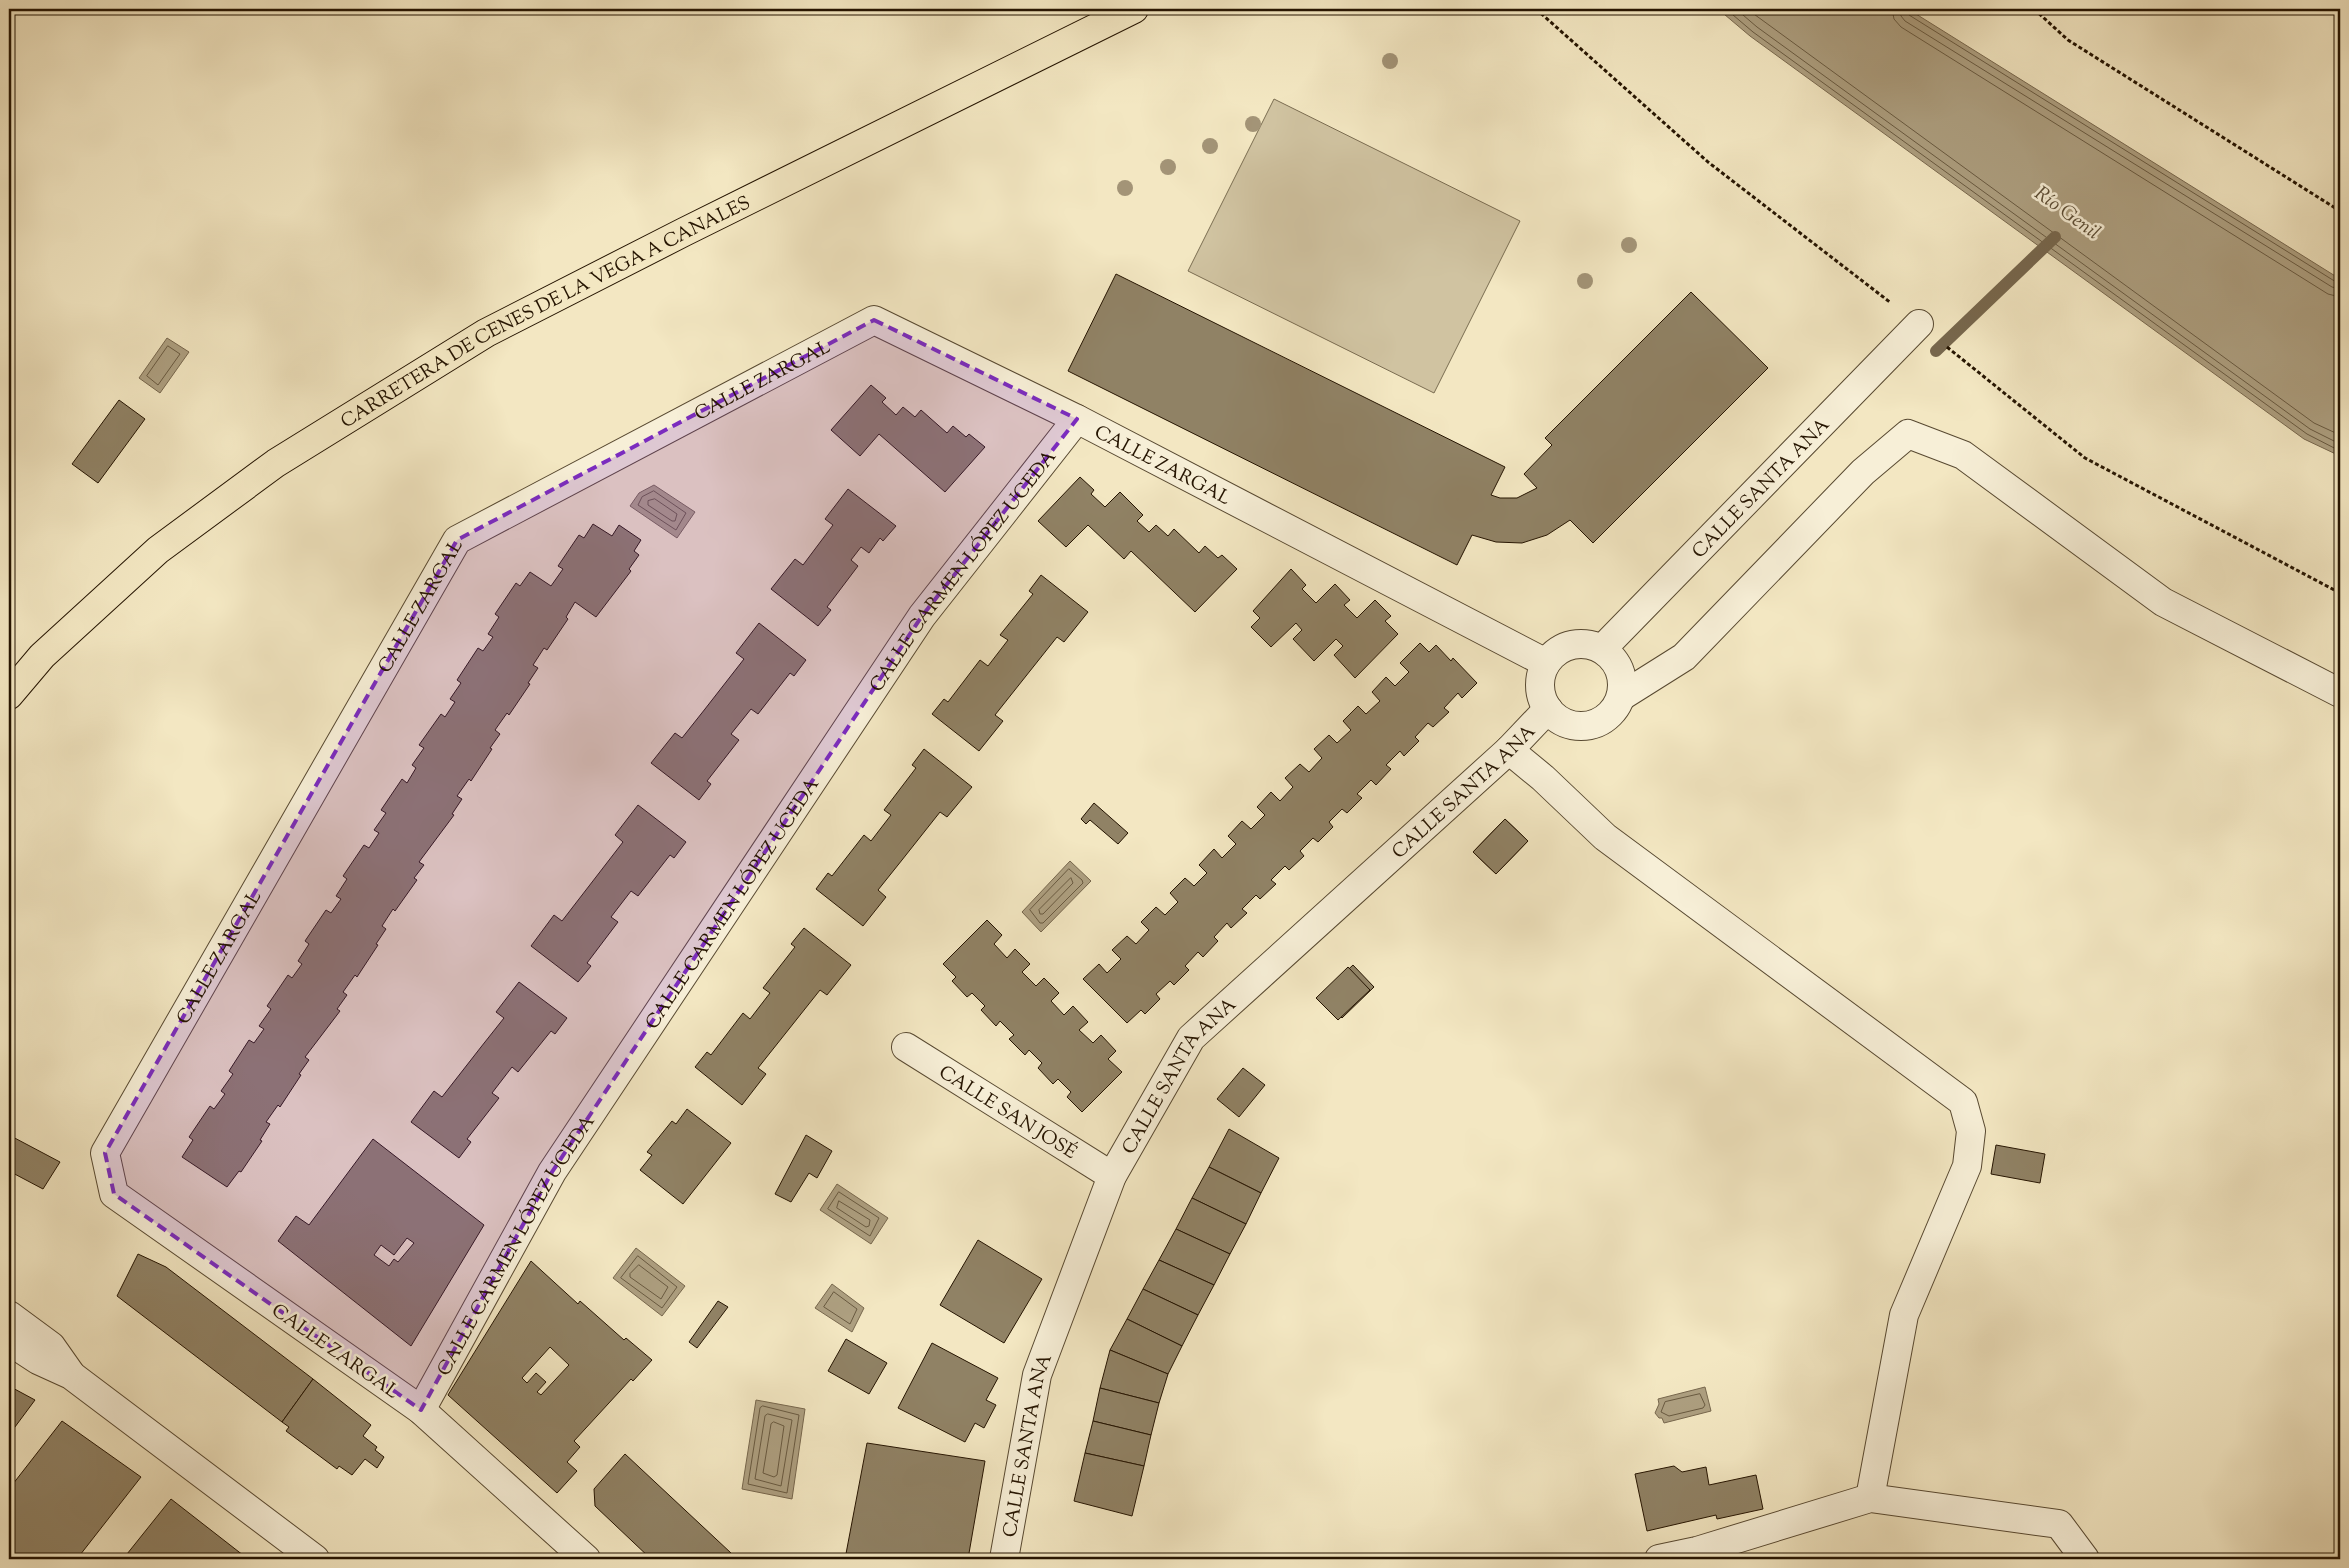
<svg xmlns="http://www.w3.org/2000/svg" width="2349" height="1568" font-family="'Sorts Mill Goudy',serif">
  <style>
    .green { fill: #d0c3a1; stroke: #7a6c51 }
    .water { fill: #ad9f80; stroke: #77674d }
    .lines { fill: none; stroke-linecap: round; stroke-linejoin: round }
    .shore { stroke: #695a40; stroke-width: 1 }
    .stream { stroke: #77674d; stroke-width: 12 }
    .building { fill: #908265; stroke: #251401; fill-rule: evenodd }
    .minor-casing { stroke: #584931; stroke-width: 30 }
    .major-casing { stroke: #251401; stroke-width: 30 }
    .path { stroke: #251401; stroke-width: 3; stroke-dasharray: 4 2.5; stroke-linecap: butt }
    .minor { stroke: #f7efd7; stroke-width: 28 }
    .major { stroke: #f3e7c2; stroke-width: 28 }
    .tree { fill: #a39477 }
    .marked { fill: #7b2cbf; fill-opacity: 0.2; stroke: #7b2cbf; stroke-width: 4; stroke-dasharray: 10 6; stroke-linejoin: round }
    .labels { text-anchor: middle; stroke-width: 5; stroke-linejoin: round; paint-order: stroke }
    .street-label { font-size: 19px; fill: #251401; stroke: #f7efd7 }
    .water-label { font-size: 20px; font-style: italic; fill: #5b4c34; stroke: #f7efd7 }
  </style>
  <rect width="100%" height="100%" fill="#f3e7c2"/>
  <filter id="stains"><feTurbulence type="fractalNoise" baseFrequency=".004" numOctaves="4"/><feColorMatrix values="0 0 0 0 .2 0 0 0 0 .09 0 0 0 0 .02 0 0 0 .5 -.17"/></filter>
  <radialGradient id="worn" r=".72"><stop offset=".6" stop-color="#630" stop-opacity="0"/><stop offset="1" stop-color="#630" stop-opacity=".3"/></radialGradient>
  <!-- green -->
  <polygon class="green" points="1274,99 1520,221 1434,393 1188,271"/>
  <!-- water -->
  <g class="water">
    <polygon points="1718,9 1908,9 2340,279 2340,456 2304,439 1750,36"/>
    <polygon points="167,338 189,352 160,393 139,378"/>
    <polygon points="654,485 695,512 677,538 630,506 639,493"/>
    <polygon points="1070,861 1091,881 1041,932 1022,912"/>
    <polygon points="837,1184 888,1218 871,1244 820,1210"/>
    <polygon points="636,1248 685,1286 662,1316 613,1278"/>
    <polygon points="832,1284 864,1308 852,1332 815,1308"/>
    <polygon points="1705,1387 1711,1411 1664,1423 1662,1418 1659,1418 1655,1413 1659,1404 1658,1399"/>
    <polygon points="756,1400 805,1409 792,1499 742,1489"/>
  </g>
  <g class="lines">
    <!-- shore -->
    <g class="shore">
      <polyline points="1726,9 1753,32 2307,434 2340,451"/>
      <polyline points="1736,9 1757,27 2310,429 2340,444"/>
      <polyline points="1747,9 2314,423 2340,435"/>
      <polyline points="1892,9 1894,19 1901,27 2328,294 2340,297"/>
      <polyline points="1900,9 1901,16 1905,21 2332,287 2340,289"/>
      <polyline points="1906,9 1909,15 2336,282 2340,283"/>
      <polygon points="168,346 180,354 158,385 147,376"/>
      <polygon points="654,491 686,513 676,530 638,505 642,497"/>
      <polygon points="655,499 677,514 675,521 672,521 648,505 648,501"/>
      <polygon points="1069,869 1082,880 1083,883 1043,923 1040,923 1030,910"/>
      <polygon points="1071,878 1073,883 1043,914 1040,914 1039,910"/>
      <polygon points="839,1192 879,1218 870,1236 828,1209"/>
      <polygon points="839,1201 870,1220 869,1226 866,1227 837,1208"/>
      <polygon points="638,1256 677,1287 662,1308 621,1278"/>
      <polygon points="639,1265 668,1287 661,1299 630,1277 630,1274"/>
      <polygon points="834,1292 857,1309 850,1324 824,1307"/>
      <polygon points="1700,1394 1705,1405 1703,1408 1669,1416 1661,1412 1665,1402"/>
      <polygon points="763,1406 799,1415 787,1493 748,1484 760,1408"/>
      <polygon points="768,1414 792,1420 781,1486 755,1479 765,1416"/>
      <polygon points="774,1422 784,1426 777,1475 774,1477 763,1473 771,1424"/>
    </g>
    <!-- stream -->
    <polyline class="stream" points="1936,351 2055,237"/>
  </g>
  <!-- building -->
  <g class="building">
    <polygon points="1116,274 1505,467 1491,495 1500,498 1517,498 1537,488 1524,474 1552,445 1545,438 1691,292 1768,368 1593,543 1570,520 1547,535 1522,543 1496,542 1472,535 1457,565 1068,371"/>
    <polygon points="871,385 886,398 882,402 896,415 903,407 915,417 921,410 947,433 953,426 966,437 969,434 985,447 945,492 879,434 860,456 831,430"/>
    <polygon points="119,400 145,419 98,483 72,464"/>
    <polygon points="1080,477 1094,490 1091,494 1105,507 1120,492 1143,515 1137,521 1149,532 1156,525 1168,536 1174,529 1199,553 1205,546 1218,558 1222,555 1237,569 1195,612 1131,551 1124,559 1088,525 1066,547 1038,521"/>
    <polygon points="848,489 896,526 883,541 880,538 869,553 861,547 851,560 858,566 827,607 831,610 818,626 771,589 795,559 803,565 833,525 825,519"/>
    <polygon points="593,524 612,536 619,525 641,540 634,551 639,555 629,569 631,571 596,617 575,602 566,617 568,619 547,650 544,648 533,665 538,668 528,683 530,684 509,715 507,713 495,730 500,734 490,748 492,749 471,781 469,779 457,796 462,799 452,814 454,815 419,862 424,865 414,878 417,880 395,911 393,909 382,926 386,929 376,944 378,945 357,977 355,975 343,992 347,995 337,1009 340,1011 305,1057 309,1060 299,1074 301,1075 280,1107 278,1105 266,1122 270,1124 260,1140 262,1141 241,1172 239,1171 227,1187 182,1157 193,1140 189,1137 210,1106 214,1109 225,1094 221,1091 233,1074 229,1071 249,1040 254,1043 264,1029 259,1026 271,1009 267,1006 288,975 292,978 302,964 298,961 309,944 305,941 326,910 331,913 341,899 336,896 347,879 343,876 364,845 369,848 379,833 374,830 386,813 381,810 402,779 407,783 416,768 412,765 424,748 419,745 441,714 445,717 455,702 450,699 461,683 457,680 478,648 483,651 493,637 488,634 499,617 495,614 516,583 520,586 530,572 551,586 563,569 558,566 579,535 584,538"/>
    <polygon points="1291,569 1306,585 1302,589 1316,603 1335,584 1350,600 1344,605 1357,618 1375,600 1391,616 1385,621 1398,634 1355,678 1334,655 1343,646 1336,639 1314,661 1293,639 1302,630 1296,623 1271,647 1251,627 1260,618 1253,611"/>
    <polygon points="1041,575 1088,612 1064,642 1057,637 995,715 1003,721 979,751 932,714 944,699 948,702 980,660 988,666 1008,640 1000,635 1033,594 1029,591"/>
    <polygon points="759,623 806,660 794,676 790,673 758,714 751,709 731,734 739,740 707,781 711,784 699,800 651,763 675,733 682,738 705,709 744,659 736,653"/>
    <polygon points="1420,643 1429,652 1436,645 1451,661 1453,658 1477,683 1462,698 1458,693 1444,708 1449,712 1433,727 1428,723 1415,737 1419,741 1404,756 1400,751 1386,765 1391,769 1376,785 1371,780 1357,794 1362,798 1347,813 1342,809 1329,822 1333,827 1318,842 1313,838 1300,851 1304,856 1289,870 1285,866 1271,880 1276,884 1260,899 1256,895 1242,909 1247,913 1231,928 1227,923 1214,937 1218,941 1203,957 1198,952 1185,966 1189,970 1174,985 1170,981 1156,994 1160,999 1145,1014 1141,1010 1127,1023 1083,979 1099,964 1107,973 1121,959 1112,950 1127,936 1136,944 1149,930 1141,922 1156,907 1165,915 1178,902 1170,893 1185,878 1194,886 1207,873 1199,865 1214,849 1222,858 1236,844 1228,836 1242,821 1251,829 1265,815 1257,807 1271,792 1280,801 1293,787 1285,778 1300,764 1309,772 1322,758 1314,749 1329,735 1337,743 1351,730 1343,721 1358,706 1366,714 1380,701 1372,692 1386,677 1395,686 1409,672 1400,663"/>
    <polygon points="924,749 972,787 947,817 940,812 902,860 878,890 886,897 863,926 816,889 828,873 832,876 864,835 871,841 891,815 884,810 916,768 912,765"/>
    <polygon points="1094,803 1128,833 1118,844 1090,820 1086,824 1081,819"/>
    <polygon points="638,805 686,842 674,858 670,855 638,896 631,891 611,917 618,922 587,963 591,966 578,982 531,946 554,915 562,921 623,842 615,835"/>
    <polygon points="1505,819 1528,841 1496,874 1473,852"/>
    <polygon points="1505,819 1528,841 1496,874 1473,852"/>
    <polygon points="987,920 1002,935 994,944 1007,958 1015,949 1030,964 1022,972 1036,986 1044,978 1059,993 1051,1001 1064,1015 1073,1006 1088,1022 1079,1030 1093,1043 1101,1035 1116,1051 1108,1059 1122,1072 1082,1112 1067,1097 1071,1092 1058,1079 1053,1084 1038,1068 1042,1063 1029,1050 1025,1055 1009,1039 1014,1035 1000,1021 996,1026 981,1010 985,1006 972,993 967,997 952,981 956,977 943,964"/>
    <polygon points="804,928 851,965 827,995 820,990 758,1068 766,1074 742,1105 695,1067 707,1052 711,1055 743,1013 750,1019 770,993 763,988 795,947 791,944"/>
    <polygon points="1353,965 1374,987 1342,1018 1321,995"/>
    <polygon points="1348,967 1370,990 1338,1020 1316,998"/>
    <polygon points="519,982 567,1018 555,1034 551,1031 518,1072 512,1067 492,1093 499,1098 467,1139 471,1142 459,1158 411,1122 434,1091 442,1097 481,1047 504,1018 496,1012"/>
    <polygon points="1243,1068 1265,1085 1239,1117 1217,1099"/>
    <polygon points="687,1109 731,1143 683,1204 640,1170 652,1155 647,1152 672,1121 676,1124"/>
    <polygon points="1229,1129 1279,1158 1261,1193 1209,1167"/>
    <polygon points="9,1135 60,1162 43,1189 9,1171"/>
    <polygon points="806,1135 832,1151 817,1178 809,1173 791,1202 775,1194"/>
    <path d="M 373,1139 L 484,1225 L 411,1346 L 278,1241 L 296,1216 L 309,1225 ZM 407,1238 L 414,1243 L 398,1262 L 394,1259 L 389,1266 L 374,1255 L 381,1245 L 394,1255 Z"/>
    <polygon points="1996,1145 2045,1154 2040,1183 1991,1174"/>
    <polygon points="1209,1167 1261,1193 1246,1224 1192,1198"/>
    <polygon points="1192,1198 1246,1224 1230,1254 1176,1229"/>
    <polygon points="1176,1229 1230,1254 1214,1285 1159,1260"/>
    <polygon points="978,1240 1042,1279 1004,1343 940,1305"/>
    <polygon points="138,1254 166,1267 313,1379 282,1422 117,1296"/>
    <polygon points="1159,1260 1214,1285 1198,1315 1143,1289"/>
    <path d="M 531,1261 L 578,1304 L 580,1301 L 624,1340 L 626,1338 L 652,1360 L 633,1381 L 631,1379 L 574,1441 L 580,1447 L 567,1462 L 577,1471 L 557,1493 L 448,1395 ZM 550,1347 L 569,1365 L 541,1395 L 537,1392 L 546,1382 L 536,1373 L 527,1383 L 522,1378 Z"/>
    <polygon points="1143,1289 1198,1315 1182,1346 1127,1319"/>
    <polygon points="718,1301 728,1307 697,1348 689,1342"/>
    <polygon points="1127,1319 1182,1346 1168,1374 1110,1350"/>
    <polygon points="846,1339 887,1363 869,1394 828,1371"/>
    <polygon points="932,1343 998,1378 986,1400 996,1405 984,1428 975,1423 965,1442 898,1408"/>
    <polygon points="1110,1350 1168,1374 1159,1403 1100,1388"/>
    <polygon points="313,1379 371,1425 363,1436 377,1447 375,1450 384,1457 377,1468 365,1459 352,1475 339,1466 337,1469 286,1431 289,1427 282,1422"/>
    <polygon points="9,1386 35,1400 9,1435"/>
    <polygon points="1100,1388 1159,1403 1151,1435 1093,1421"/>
    <polygon points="62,1421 141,1477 80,1555 85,1559 9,1559 9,1489"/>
    <polygon points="1093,1421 1151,1435 1144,1466 1085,1453"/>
    <polygon points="867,1443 985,1461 968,1559 845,1559"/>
    <polygon points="1085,1453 1144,1466 1132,1516 1074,1501"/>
    <polygon points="625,1454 731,1553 737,1559 651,1559 595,1506 594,1489"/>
    <polygon points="1674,1466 1682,1472 1706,1467 1709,1485 1756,1475 1763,1509 1717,1519 1716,1515 1647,1531 1635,1474"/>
    <polygon points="171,1499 248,1559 123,1559"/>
  </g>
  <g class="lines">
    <defs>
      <g id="minor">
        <circle cx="1581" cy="685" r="41"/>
        <path id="s1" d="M 1602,649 L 1919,324"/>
        <polyline points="1622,696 1684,657 1863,472 1908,434 1963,455 2163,602 2340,693"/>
        <polyline points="1509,750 1543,778 1605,837 1963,1102 1971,1131 1967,1166 1904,1315 1870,1498"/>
        <path id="s2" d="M 906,1047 L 1112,1176"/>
        <polyline points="9,1315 51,1346 70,1373"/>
        <polyline points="9,1341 38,1360 71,1375 315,1559"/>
        <path id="s3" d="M 421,1410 L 552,1172 L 922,616 L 1077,419"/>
        <path id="s4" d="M 586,1559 L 421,1410 L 114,1194 L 105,1153 L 457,540 L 874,320 L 1077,419 L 1546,663"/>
        <path id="s5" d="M 1004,1559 L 1037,1375 L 1112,1176 L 1191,1038 L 1509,750 L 1548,709"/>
        <polyline points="1659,1559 1697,1551 1870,1498 2059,1524 2085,1559"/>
      </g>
      <g id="major">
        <path id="s6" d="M 9,695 L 42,656 L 158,550 L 276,463 L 486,333 L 684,232 L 1134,9"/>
      </g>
    </defs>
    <!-- minor casing -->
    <use href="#minor" class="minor-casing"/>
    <!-- major casing -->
    <use href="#major" class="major-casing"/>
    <!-- path -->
    <g class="path">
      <polyline points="1536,9 1708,162 1891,303"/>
      <polyline points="2034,9 2068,40 2340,211"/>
      <polyline points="1947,347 2085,458 2340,593"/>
    </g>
    <!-- minor -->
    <use href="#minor" class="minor"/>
    <!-- major -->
    <use href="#major" class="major"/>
  </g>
  <!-- trees -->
  <g class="tree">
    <circle cx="1390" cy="61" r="8"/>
    <circle cx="1253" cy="124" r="8"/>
    <circle cx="1210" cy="146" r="8"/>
    <circle cx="1168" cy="167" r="8"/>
    <circle cx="1125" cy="188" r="8"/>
    <circle cx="1629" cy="245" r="8"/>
    <circle cx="1585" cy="281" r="8"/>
  </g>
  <!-- marked area -->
  <path class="marked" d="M 874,320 L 1077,419 L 922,616 L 552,1172 L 421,1410 L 114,1194 L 105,1153 L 457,540 Z"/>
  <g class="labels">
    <!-- street labels -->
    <g class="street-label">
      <text dy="7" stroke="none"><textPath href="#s6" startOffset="664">CARRETERA DE CENES DE LA VEGA A CANALES</textPath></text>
      <text dy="7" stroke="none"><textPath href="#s4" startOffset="1691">CALLE ZARGAL</textPath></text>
      <text dy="7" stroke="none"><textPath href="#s4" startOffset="2141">CALLE ZARGAL</textPath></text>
      <text dy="7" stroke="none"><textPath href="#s1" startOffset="226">CALLE SANTA ANA</textPath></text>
      <text dy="7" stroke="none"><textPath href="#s3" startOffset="1000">CALLE CARMEN LÓPEZ UCEDA</textPath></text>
      <text dy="7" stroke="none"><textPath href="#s4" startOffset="1271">CALLE ZARGAL</textPath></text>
      <text dy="7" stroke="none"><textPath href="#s5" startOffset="926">CALLE SANTA ANA</textPath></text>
      <text dy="7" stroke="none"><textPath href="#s3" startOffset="595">CALLE CARMEN LÓPEZ UCEDA</textPath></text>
      <text dy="7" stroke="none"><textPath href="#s4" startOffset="866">CALLE ZARGAL</textPath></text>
      <text dy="7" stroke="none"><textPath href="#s5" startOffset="521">CALLE SANTA ANA</textPath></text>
      <text dy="7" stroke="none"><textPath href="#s2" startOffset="121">CALLE SAN JOSÉ</textPath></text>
      <text dy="7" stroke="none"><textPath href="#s3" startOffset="190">CALLE CARMEN LÓPEZ UCEDA</textPath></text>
      <text transform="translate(336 1350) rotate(35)" y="7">CALLE ZARGAL</text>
      <text dy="7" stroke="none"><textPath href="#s5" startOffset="116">CALLE SANTA ANA</textPath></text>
    </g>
    <!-- water labels -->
    <g class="water-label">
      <text transform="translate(2068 212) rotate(36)" y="7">Río Genil</text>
    </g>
  </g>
  <!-- margin -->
  <rect width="2349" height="1568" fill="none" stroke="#f3e7c2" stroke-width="30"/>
  <rect x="10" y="10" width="2329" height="1548" fill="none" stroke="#251401" stroke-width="2.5"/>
  <rect x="15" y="15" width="2319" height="1538" fill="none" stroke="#251401"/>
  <rect width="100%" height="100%" filter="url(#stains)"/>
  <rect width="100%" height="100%" fill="url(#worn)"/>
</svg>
